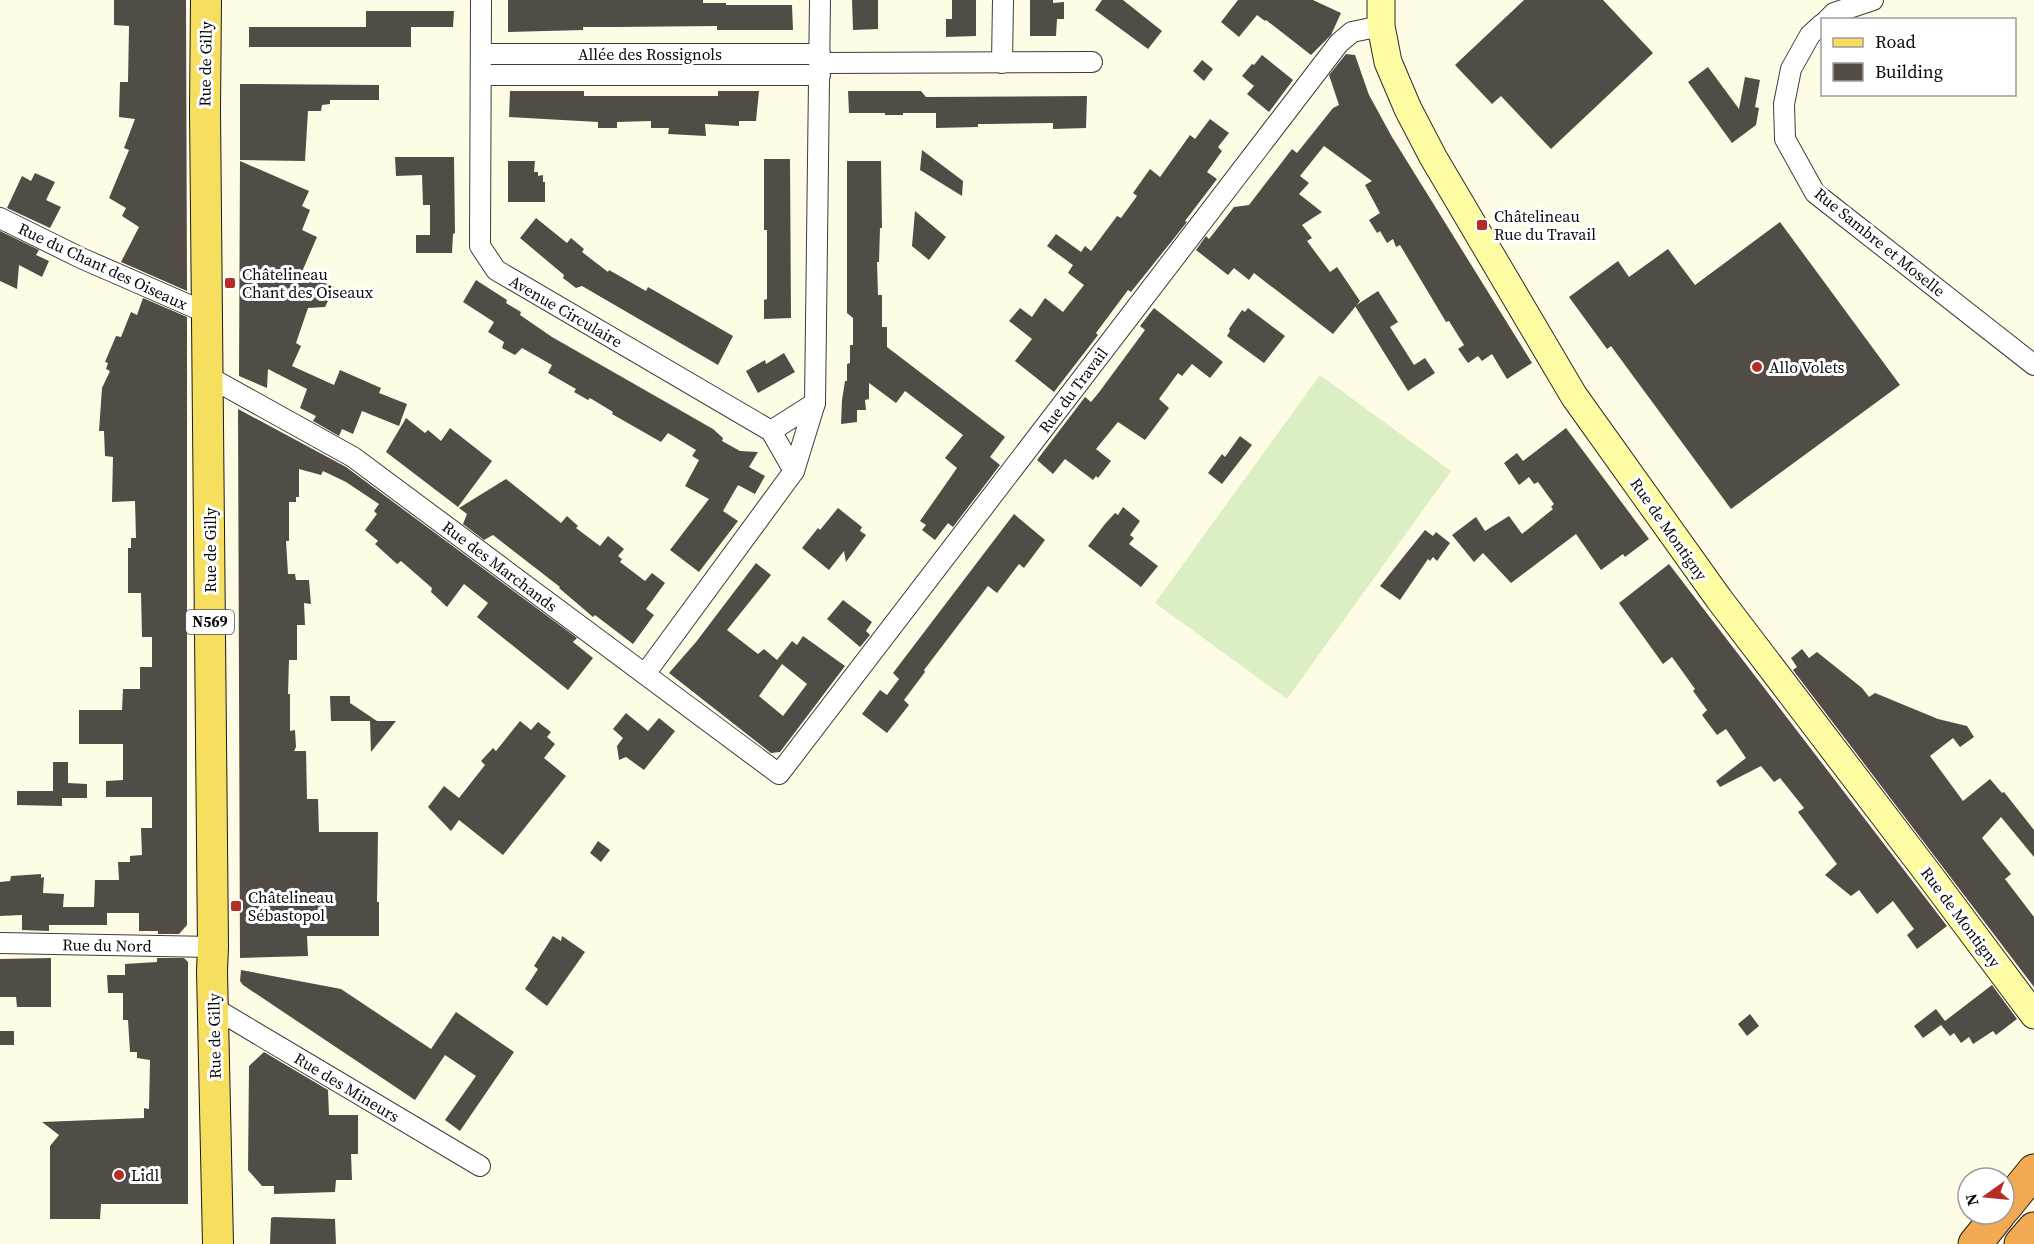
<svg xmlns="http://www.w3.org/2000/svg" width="2034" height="1244" font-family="'Source Serif 4',serif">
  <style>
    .pitch { fill: #dbeec4 }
    .building { fill: #524c46; fill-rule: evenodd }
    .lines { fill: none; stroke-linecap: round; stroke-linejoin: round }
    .minor-casing { stroke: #3c3c3c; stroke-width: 22 }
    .secondary-casing { stroke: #2b2b2b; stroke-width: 29 }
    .primary-casing { stroke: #1a1a1a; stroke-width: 32 }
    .motorway-casing { stroke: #1a1a1a; stroke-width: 35 }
    .minor { stroke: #fff; stroke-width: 20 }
    .secondary { stroke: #fdfca2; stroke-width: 27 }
    .primary { stroke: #f6df5f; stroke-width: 30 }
    .motorway { stroke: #f1aa52; stroke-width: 33 }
    .poi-dot { fill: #b52d26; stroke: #fff; stroke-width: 2 }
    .labels { text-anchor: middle; stroke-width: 6; stroke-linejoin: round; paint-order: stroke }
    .shield { fill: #fff; stroke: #535353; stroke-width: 1.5 }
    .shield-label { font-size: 15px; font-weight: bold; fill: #090909 }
    .street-label { font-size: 16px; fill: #090909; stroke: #fff }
    .poi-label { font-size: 16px; fill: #090909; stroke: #fff; text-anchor: start }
  </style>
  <rect width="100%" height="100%" fill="#fffce6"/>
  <!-- pitch -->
  <polygon class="pitch" points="1320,375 1451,471 1287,699 1155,603"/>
  <!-- building -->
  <g class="building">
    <polygon points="114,0 186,0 187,291 121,262 139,227 122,216 126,208 109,198 129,150 124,148 135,119 119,117 120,82 128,82 129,26 114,25"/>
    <polygon points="508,0 703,0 703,3 726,3 726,5 792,5 793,30 717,30 717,26 615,27 583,27 583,30 508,32"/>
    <polygon points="852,0 878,0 878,29 853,30"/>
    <polygon points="952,0 976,0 976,36 946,37 946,19 952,19"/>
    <polygon points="1030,0 1053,0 1053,3 1064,2 1064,19 1057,19 1056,36 1030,36"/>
    <polygon points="1102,0 1123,0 1162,31 1148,49 1095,10"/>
    <polygon points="1238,0 1313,0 1341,13 1331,35 1311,55 1266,20 1265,21 1257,15 1239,37 1221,22"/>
    <polygon points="1524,0 1603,0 1653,53 1551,149 1501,96 1492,104 1455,65"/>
    <polygon points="366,11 454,11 453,27 411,27 411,47 249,47 249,27 366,27"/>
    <polygon points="1346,54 1355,55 1369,95 1392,137 1532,363 1507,379 1492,354 1482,361 1478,356 1468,363 1458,349 1464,345 1449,321 1446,322 1400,245 1396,247 1393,239 1387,243 1380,231 1377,233 1369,220 1380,213 1365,185 1372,181 1324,146 1300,176 1309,183 1299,194 1322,212 1302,225 1312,238 1307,241 1330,272 1337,267 1360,301 1333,334 1254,273 1249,280 1234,268 1228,275 1196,250 1206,236 1209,239 1234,207 1249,205 1292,149 1297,153 1333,108 1339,105 1329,75"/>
    <polygon points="1262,55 1293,80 1269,112 1247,94 1254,86 1242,76 1252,64 1254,65"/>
    <polygon points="1202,60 1213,69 1204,81 1193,71"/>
    <polygon points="1708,67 1739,109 1745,77 1760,80 1755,107 1759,108 1756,125 1732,143 1688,82"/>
    <polygon points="240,84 379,85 379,100 330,100 330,104 322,105 321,111 308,111 305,161 240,160"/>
    <polygon points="510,91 584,91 584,96 718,96 718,91 759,91 756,121 739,121 739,126 705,124 706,136 668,134 669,128 651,128 651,121 617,122 617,128 598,128 598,122 509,117"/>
    <polygon points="848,91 921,91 926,97 1087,96 1086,128 1053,129 1053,123 986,124 978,124 978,127 936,128 936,113 903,113 903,115 885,115 885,113 849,113"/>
    <polygon points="1210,119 1229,133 1218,147 1222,151 1207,172 1217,179 1185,221 1187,222 1131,292 1128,290 1096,333 1098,335 1054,392 1015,361 1032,339 1009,321 1020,308 1032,317 1045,298 1063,312 1084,285 1068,273 1073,265 1047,246 1056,234 1081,252 1085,246 1091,251 1117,216 1121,218 1137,196 1133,193 1150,169 1160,177 1190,135 1195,139"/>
    <polygon points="922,150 963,181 962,196 920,170"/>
    <polygon points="395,157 454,157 455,233 453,234 452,253 416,253 416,235 430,235 430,205 423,205 422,175 396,176"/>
    <polygon points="764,159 790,159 791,318 764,319 764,300 767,299 767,230 764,230"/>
    <polygon points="240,161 309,191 302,206 310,210 302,230 317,237 301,274 335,287 325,307 308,308 296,343 301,346 292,366 334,385 340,370 381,388 379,393 407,404 399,426 362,411 353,434 342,429 339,436 313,421 316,416 300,408 307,389 268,369 267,388 239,376"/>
    <polygon points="508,161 535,161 534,172 538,172 538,176 543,175 543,182 545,182 545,202 508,202"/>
    <polygon points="847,161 881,161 882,228 880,228 879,262 877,262 878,295 882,295 882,327 887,327 887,347 1005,437 990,457 1000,465 953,527 948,523 935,540 922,530 926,525 920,521 957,468 945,458 963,435 905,391 896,403 869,383 869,399 865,400 866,410 857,410 857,422 841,424 842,400 845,381 847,381 847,364 850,363 850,345 853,345 853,318 847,313"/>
    <polygon points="35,173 55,182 46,200 61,207 50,228 7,208 22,176 31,181"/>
    <polygon points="915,211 946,237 929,260 912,246"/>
    <polygon points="536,218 567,243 571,238 584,249 582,252 608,272 609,270 646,291 648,287 733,336 718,365 582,286 576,288 563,278 564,275 520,238"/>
    <polygon points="1780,222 1900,385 1731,509 1611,346 1607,349 1569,297 1618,261 1629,277 1668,249 1695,285"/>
    <polygon points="0,231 39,250 36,255 49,261 42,277 19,265 17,289 0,281"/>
    <polygon points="476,280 507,300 506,303 521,312 520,315 552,337 713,429 723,438 722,441 740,451 758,452 749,467 765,476 755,494 738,485 723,511 738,521 699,572 670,550 709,499 685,486 699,460 692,456 696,450 668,433 661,442 612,414 613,412 590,398 588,400 574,392 576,389 548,373 552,365 522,348 515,355 502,348 504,342 488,332 494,322 463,302"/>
    <polygon points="1378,291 1398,322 1390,327 1414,365 1425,358 1435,373 1408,391 1355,306"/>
    <polygon points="143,298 187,317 187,925 179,934 158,934 158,931 139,931 139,913 107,913 107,925 49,925 49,931 22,930 22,915 0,916 0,882 10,881 11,876 41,874 41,878 44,877 43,893 64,894 63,907 94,907 95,880 119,880 118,862 130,862 130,856 142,855 141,828 152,828 152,797 106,797 106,781 123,780 123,744 79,744 79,710 122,710 123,689 140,689 140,667 152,667 152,637 142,637 141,593 128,593 128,548 131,548 131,538 136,538 135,501 112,502 113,457 105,456 104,431 99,431 102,388 110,371 106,369 108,363 105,362 116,336 121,337 131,312 137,315"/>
    <polygon points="1154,308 1223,362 1210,378 1192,364 1182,376 1178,373 1159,399 1169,408 1145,440 1118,422 1096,449 1111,461 1098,478 1096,476 1093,480 1065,459 1053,474 1037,460 1085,397 1091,402 1100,391 1145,330 1140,326"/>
    <polygon points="1248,308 1285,336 1264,363 1227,336 1230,331 1229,329 1242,310 1245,312"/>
    <polygon points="784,353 795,372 758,393 746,371 765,360 766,364"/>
    <polygon points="238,409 346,467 577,638 573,642 593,658 568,690 477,617 488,603 464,584 447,607 431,592 432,588 401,561 397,564 375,544 378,541 365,530 377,514 374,511 379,504 346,482 323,471 321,475 299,469 299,497 296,497 296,502 289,502 289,541 286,541 288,574 295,574 296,580 309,580 311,604 304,603 305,625 297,625 297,660 289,660 288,694 290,694 290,731 295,730 296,747 294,751 306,751 307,799 318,799 319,832 378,832 377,902 379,902 379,936 307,936 308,956 240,958"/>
    <polygon points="406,418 425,433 428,430 441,441 450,428 492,461 458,507 386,452"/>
    <polygon points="1566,428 1649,539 1625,557 1623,554 1601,570 1576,534 1511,583 1483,553 1474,562 1452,535 1476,517 1485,531 1509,516 1522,534 1553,509 1551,507 1554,504 1538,482 1534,484 1529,477 1519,485 1504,463 1517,453 1523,461"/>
    <polygon points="1240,436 1252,445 1222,484 1208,473 1222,454 1225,457"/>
    <polygon points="506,479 561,523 567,516 578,526 576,528 600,546 608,536 624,549 618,556 622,559 620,562 645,581 652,573 665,583 646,609 654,615 633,644 595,615 593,617 559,588 560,587 493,535 484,540 463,524 467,514 459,508"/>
    <polygon points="1123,507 1140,521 1130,535 1134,538 1129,544 1158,566 1141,587 1088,546 1105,524 1115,513 1118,515"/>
    <polygon points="838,508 862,527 860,531 866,535 846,562 844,551 829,570 802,548 818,528 820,530"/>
    <polygon points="1014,514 1045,540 1024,568 1019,564 997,593 988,586 924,670 925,672 904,700 909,705 887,733 862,714 880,690 887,695 899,679 893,673"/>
    <polygon points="1425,530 1433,536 1436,532 1450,543 1437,561 1433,557 1430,561 1428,559 1400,600 1380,586"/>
    <path d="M 756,563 L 771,575 L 727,630 L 758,654 L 764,649 L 777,660 L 792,641 L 797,645 L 803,636 L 845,666 L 780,752 L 771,753 L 669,673 L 696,642 ZM 782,664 L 807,684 L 783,716 L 759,696 Z"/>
    <polygon points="1669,564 1947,926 1917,949 1907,935 1914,929 1893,901 1877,914 1859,890 1851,896 1825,875 1837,864 1798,812 1804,808 1780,778 1774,782 1761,766 1720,787 1716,781 1746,758 1726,729 1717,735 1702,715 1707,710 1693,691 1695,689 1672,657 1663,664 1619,603"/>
    <polygon points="843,600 872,622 866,631 870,635 860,647 827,619"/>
    <polygon points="1802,649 1809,658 1817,652 1862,688 1869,697 1875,693 1938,719 1967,726 1974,737 1960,747 1953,738 1930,756 1963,801 1990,779 2002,793 2004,792 2034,830 2034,857 2001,817 1982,838 2011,874 2005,879 2034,917 2034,987 1793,670 1797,667 1791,658"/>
    <polygon points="330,696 350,696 350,703 377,721 331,721"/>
    <polygon points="626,713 648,731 659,718 675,731 644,770 626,757 619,760 617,746 623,738 613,729"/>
    <polygon points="370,721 396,721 371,752"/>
    <polygon points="520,721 531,730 538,722 551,732 547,737 555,744 544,758 566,776 503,855 459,820 451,831 428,807 444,786 459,798 485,765 481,761 493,748 496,751"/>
    <polygon points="53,762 68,762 68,783 87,784 87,798 62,798 62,806 17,805 17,791 53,791"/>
    <polygon points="598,841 610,850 601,862 590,853"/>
    <polygon points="553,936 561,941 562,936 585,952 547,1006 525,989 538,969 534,966"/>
    <polygon points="51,958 51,1007 17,1007 16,997 0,997 0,959"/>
    <polygon points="157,958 184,958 188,962 188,1204 101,1204 100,1219 50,1219 50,1146 59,1135 42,1122 144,1118 144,1108 149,1109 150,1060 137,1058 137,1052 130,1052 128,1020 123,1020 123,993 108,993 107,975 125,975 125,964 157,962"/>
    <polygon points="241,970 341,989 431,1049 456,1012 514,1052 460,1131 445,1120 476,1076 445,1055 415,1100 243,985 240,981"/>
    <polygon points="1992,985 2017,1019 1996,1035 1993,1031 1973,1044 1969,1037 1961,1043 1954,1033 1950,1036 1941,1025 1923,1038 1914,1026 1936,1009 1945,1021"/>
    <polygon points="1750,1014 1759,1026 1747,1036 1738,1024"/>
    <rect x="0" y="1031" width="14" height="14"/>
    <polygon points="264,1052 328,1090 329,1115 358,1115 358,1154 351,1154 352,1180 336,1180 335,1192 274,1194 274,1186 262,1186 248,1170 249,1066"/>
    <polygon points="274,1217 335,1219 336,1244 270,1244 271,1218"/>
  </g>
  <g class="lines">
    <defs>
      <g id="minor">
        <polyline points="481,0 480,246 496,270 771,431 794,471"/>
        <polyline points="1827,20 1834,13 1873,0"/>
        <polyline points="1822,24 1810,35 1791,69 1784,104 1785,139 1815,193 2034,365"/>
        <polyline points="481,54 820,54"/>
        <polyline points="820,63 1092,62"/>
        <polyline points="1002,63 1003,0"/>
        <polyline points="481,75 820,75"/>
        <polyline points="0,218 81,258 207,313"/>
        <polyline points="209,377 353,457 779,774 1339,43 1352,32 1381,26"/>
        <polyline points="771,431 815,403"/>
        <polyline points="645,674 794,471 815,403 820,0"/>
        <polyline points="0,943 213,947"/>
        <polyline points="214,1008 480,1166"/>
      </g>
      <polyline id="secondary" points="1381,0 1381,26 1388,62 1408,109 1433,157 1574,396 1719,599 1927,872 2034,1015"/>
      <polyline id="primary" points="206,0 205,110 213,947 212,971 218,1244"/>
      <g id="motorway">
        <polyline points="2004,1208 2034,1171"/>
        <polyline points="1975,1244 1999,1214"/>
        <polyline points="2021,1244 2034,1229"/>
      </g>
    </defs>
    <!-- minor casing -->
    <use href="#minor" class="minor-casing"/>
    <!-- secondary casing -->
    <use href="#secondary" class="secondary-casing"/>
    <!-- primary casing -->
    <use href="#primary" class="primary-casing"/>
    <!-- motorway casing -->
    <use href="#motorway" class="motorway-casing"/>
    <!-- minor -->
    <use href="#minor" class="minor"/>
    <!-- secondary -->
    <use href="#secondary" class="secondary"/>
    <!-- primary -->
    <use href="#primary" class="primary"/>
    <!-- motorway -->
    <use href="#motorway" class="motorway"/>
  </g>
  <!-- markers -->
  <g class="poi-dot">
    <rect x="1476" y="219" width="12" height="12" rx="3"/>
    <rect x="224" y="277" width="12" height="12" rx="3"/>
    <circle cx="1757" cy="367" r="6"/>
    <rect x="230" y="900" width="12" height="12" rx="3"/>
    <circle cx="119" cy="1175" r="6"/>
  </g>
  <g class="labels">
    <!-- shield labels -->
    <rect class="shield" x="186" y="610" width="48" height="24" rx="4.5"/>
    <g class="shield-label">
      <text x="210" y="627">N569</text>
    </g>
    <!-- street labels -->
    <g class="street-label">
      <text x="650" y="60">Allée des Rossignols</text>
      <text transform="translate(205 64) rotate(-89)" y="6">Rue de Gilly</text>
      <text transform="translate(1880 242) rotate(39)" y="6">Rue Sambre et Moselle</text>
      <text transform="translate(103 266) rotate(25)" y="6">Rue du Chant des Oiseaux</text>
      <text transform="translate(566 311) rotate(30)" y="6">Avenue Circulaire</text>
      <text transform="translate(1073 390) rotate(-53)" y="6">Rue du Travail</text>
      <text transform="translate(1669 529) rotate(55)" y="6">Rue de Montigny</text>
      <text transform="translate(210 550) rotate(-90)" y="6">Rue de Gilly</text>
      <text transform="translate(500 566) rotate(37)" y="6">Rue des Marchands</text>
      <text transform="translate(1961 917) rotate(53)" y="6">Rue de Montigny</text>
      <text transform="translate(107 945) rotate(1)" y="6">Rue du Nord</text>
      <text transform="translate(214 1036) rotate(-91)" y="6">Rue de Gilly</text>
      <text transform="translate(347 1087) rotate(31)" y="6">Rue des Mineurs</text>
    </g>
    <!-- poi labels -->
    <g class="poi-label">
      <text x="1494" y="222">Châtelineau<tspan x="1494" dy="18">Rue du Travail</tspan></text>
      <text x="242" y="280">Châtelineau<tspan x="242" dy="18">Chant des Oiseaux</tspan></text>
      <text x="1769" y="373">Allo Volets</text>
      <text x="248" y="903">Châtelineau<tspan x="248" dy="18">Sébastopol</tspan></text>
      <text x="131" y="1181">Lidl</text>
    </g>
  </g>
  <!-- legend -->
  <rect x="1821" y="18" width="195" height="78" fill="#ffffff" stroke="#9d9d9d" stroke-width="1.5"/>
  <rect x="1833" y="38" width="30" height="9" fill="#f6df5f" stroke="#9d9d9d" stroke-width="1.5"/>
  <text x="1875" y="48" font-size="18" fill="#090909">Road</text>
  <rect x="1833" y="63" width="30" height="18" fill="#524c46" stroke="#9d9d9d" stroke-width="1.5"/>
  <text x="1875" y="78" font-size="18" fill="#090909">Building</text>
  <!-- north arrow -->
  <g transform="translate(1986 1196) rotate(255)"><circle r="28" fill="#ffffff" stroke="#9d9d9d" stroke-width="1.5"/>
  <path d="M0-4.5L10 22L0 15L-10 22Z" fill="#b52d26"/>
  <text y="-9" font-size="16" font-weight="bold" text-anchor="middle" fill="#090909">N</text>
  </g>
</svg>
